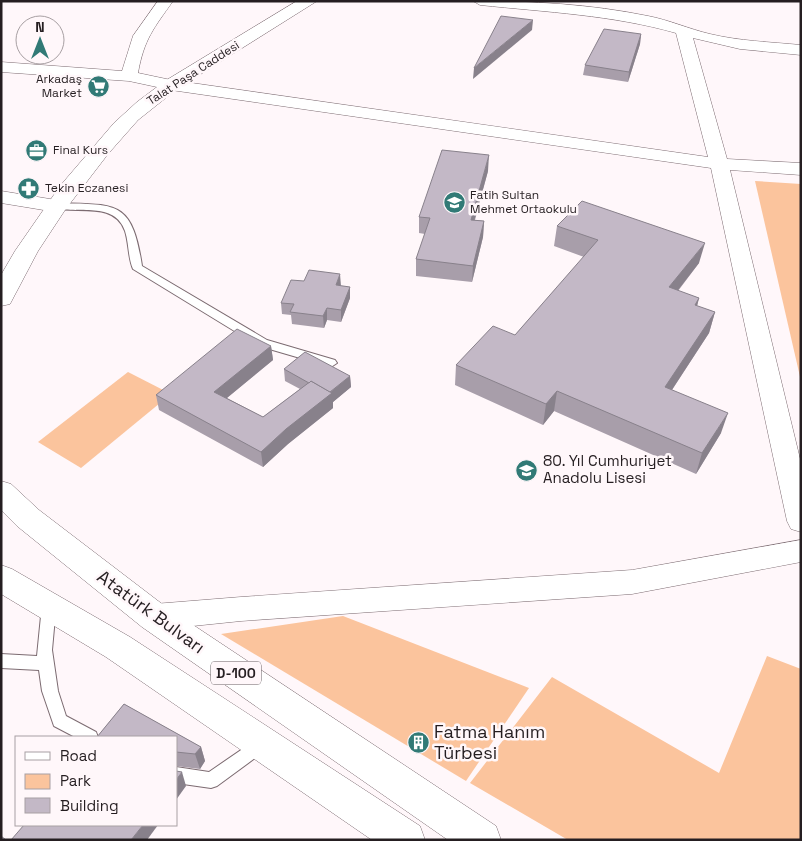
<svg xmlns="http://www.w3.org/2000/svg" width="802" height="841" font-family="'Space Grotesk',sans-serif">
  <style>
    .green { fill: #fbc49d }
    .lines { fill: none; stroke-linecap: round; stroke-linejoin: round }
    .lane-casing { stroke: #7c6b71; stroke-width: 2 }
    .street-casing { stroke: #7c6b71; stroke-width: 1 }
    .secondary-casing { stroke: #7c6b71; stroke-width: 1 }
    .primary-casing { stroke: #7c6b71; stroke-width: 1 }
    .lane { fill: #fff; fill-rule: evenodd }
    .street { fill: #fff; fill-rule: evenodd }
    .secondary { fill: #fff; fill-rule: evenodd }
    .primary { fill: #fff; fill-rule: evenodd }
    .wall { fill: #a89eaa }
    .shaded-wall { fill: #88818b }
    .building { fill: #c3b8c6; stroke: #88818b }
    .labels { text-anchor: middle; stroke-width: 5; stroke-linejoin: round; paint-order: stroke }
    .far-street-label { font-size: 12px; fill: #251e21; stroke: #fff7fa }
    .far-poi-label { font-size: 12px; fill: #251e21; stroke: #fff7fa; text-anchor: start }
    .shield { fill: #fff7fa; stroke: #665f62; stroke-width: 1 }
    .shield-label { font-size: 14px; font-weight: bold; fill: #251e21 }
    .poi-label { font-size: 15px; fill: #251e21; stroke: #fff7fa; text-anchor: start }
    .near-street-label { font-size: 18px; fill: #251e21; stroke: #fff7fa }
    .near-poi-label { font-size: 18px; fill: #251e21; stroke: #fff7fa; text-anchor: start }
  </style>
  <rect width="100%" height="100%" fill="#fff7fa"/>
  <!-- green -->
  <g class="green">
    <polygon points="755,181 801,184 801,381"/>
    <polygon points="128,372 171,394 81,468 38,442"/>
    <polygon points="343,616 529,688 466,781 221,634"/>
    <polygon points="767,656 801,669 801,840 568,840 470,783 552,677 719,773"/>
  </g>
  <g class="lines">
    <defs>
      <g id="lane">
        <path d="M 56,203 C 116,205 132,199 142,266 L 267,340 L 335,360 L 337,363 L 331,367 L 259,346 L 133,269 C 128,258 129,243 125,231 C 115,201 77,214 53,208 L 53,204 Z"/>
        <polygon points="49,600 54,602 56,606 52,650 58,691 66,716 96,732 98,737 75,737 54,726 42,691 39,670 1,668 1,654 37,656 42,606 44,602"/>
        <polygon points="260,737 266,740 268,745 266,750 217,786 211,788 176,783 176,767 209,772"/>
      </g>
      <g id="street">
        <path d="M 158,1 L 173,1 C 154,28 144,39 138,73 L 171,80 L 708,157 L 676,33 C 613,15 546,12 480,5 L 473,1 C 531,1 590,4 648,16 C 669,20 689,29 710,34 C 739,41 770,42 801,45 L 801,55 L 740,49 L 693,38 L 727,159 L 801,163 L 801,175 L 730,170 L 801,463 L 801,532 L 791,529 L 787,521 L 711,168 L 171,90 L 129,81 L 1,72 L 1,62 L 122,71 L 133,36 Z"/>
        <polygon points="1,191 56,200 63,202 66,206 63,210 56,212 1,203"/>
        <polygon points="801,540 801,562 632,594 241,621 154,630 143,626 139,617 143,608 154,604 241,597 632,570"/>
      </g>
      <polygon id="secondary" points="297,1 317,1 177,89 138,120 108,154 65,210 38,251 10,304 1,306 1,275 15,251 60,186 114,123 137,102 165,81"/>
      <g id="primary">
        <polygon points="1,481 11,484 39,510 166,607 496,826 501,840 448,840 142,627 17,526 1,510"/>
        <polygon points="1,565 12,569 130,637 420,826 425,840 372,840 106,657 1,594"/>
      </g>
    </defs>
    <!-- lane casing -->
    <use href="#lane" class="lane-casing"/>
    <!-- street casing -->
    <use href="#street" class="street-casing"/>
    <!-- secondary casing -->
    <use href="#secondary" class="secondary-casing"/>
    <!-- primary casing -->
    <use href="#primary" class="primary-casing"/>
    <!-- lane -->
    <use href="#lane" class="lane"/>
    <!-- street -->
    <use href="#street" class="street"/>
    <!-- secondary -->
    <use href="#secondary" class="secondary"/>
    <!-- primary -->
    <use href="#primary" class="primary"/>
  </g>
  <!-- wall -->
  <g class="wall">
    <polygon points="727,1 758,1 758,2 728,2"/>
    <polygon points="641,34 640,44 628,82 583,75 585,65"/>
    <polygon points="488,171 475,220 484,221 483,237 472,282 416,276 416,259 425,234 419,233 419,217"/>
    <polygon points="557,226 699,263 678,291 699,298 697,306 715,312 709,333 672,390 721,433 696,474 554,411 543,425 455,385 456,365 515,335 584,257 554,246"/>
    <polygon points="341,286 350,287 350,298 341,322 327,320 324,328 292,324 291,315 282,314 281,303"/>
    <polygon points="271,346 273,360 227,398 263,417 300,389 285,381 284,369 350,376 351,387 333,402 333,408 288,444 263,467 159,410 156,395"/>
    <polygon points="124,704 201,747 205,761 200,769 176,766 176,737 97,737"/>
  </g>
  <!-- shaded-wall -->
  <g class="shaded-wall">
    <polygon points="533,20 532,30 473,79 474,68"/>
    <polygon points="641,34 640,44 628,82 629,72"/>
    <polygon points="489,155 488,171 470,236 471,220"/>
    <polygon points="484,221 483,237 472,282 473,266"/>
    <polygon points="705,243 699,263 664,308 669,287"/>
    <polygon points="340,274 341,286 336,285"/>
    <polygon points="350,287 350,298 341,322 341,310"/>
    <polygon points="699,298 694,318 695,305"/>
    <polygon points="327,308 327,320 324,328 323,316"/>
    <polygon points="715,312 709,333 660,408 665,387"/>
    <polygon points="271,346 273,360 217,406 214,392"/>
    <polygon points="350,376 351,387 333,402 333,408 288,444 263,467 261,452 286,429"/>
    <polygon points="557,391 554,411 543,425 546,404"/>
    <polygon points="728,413 721,433 696,474 702,453"/>
    <polygon points="201,747 205,761 200,769 195,754"/>
    <polygon points="182,772 186,786 176,800 176,780"/>
    <polygon points="143,825 158,825 147,840 131,840"/>
  </g>
  <!-- building -->
  <g class="building">
    <polygon points="501,16 533,20 474,68"/>
    <polygon points="604,29 641,34 629,72 585,65"/>
    <polygon points="442,150 489,155 471,220 484,221 473,266 416,259 430,218 419,217"/>
    <polygon points="582,201 705,243 669,287 699,298 695,305 715,312 665,387 728,413 702,453 557,391 546,404 456,365 493,326 515,335 598,240 557,226"/>
    <polygon points="309,270 340,274 336,285 350,287 341,310 327,308 323,316 290,312 294,304 281,303 291,280 304,281"/>
    <polygon points="237,329 271,346 214,392 263,417 311,381 332,393 286,429 261,452 156,395"/>
    <polygon points="305,352 350,376 330,392 311,381 309,383 284,369"/>
    <polygon points="124,704 201,747 195,754 176,752 176,737 97,737"/>
    <polygon points="176,771 182,772 176,780"/>
    <polygon points="24,825 143,825 131,840 11,840"/>
    <polygon points="1,836 6,840 1,840"/>
  </g>
  <!-- icons -->
  <defs>
    <symbol id="supermarket-disc" viewBox="-11 -11 22 22"><circle r="9.5" fill="#317a76" stroke="#fff7fa"/><path d="M-6-5.5h2.5l.6 2H6L4.5 2H-2.5L-4.4-4H-6ZM-1.5 3.2a1.3 1.3 0 1 0 .1 0ZM3 3.2a1.3 1.3 0 1 0 .1 0Z" fill="#fff"/></symbol>
    <symbol id="office-disc" viewBox="-11 -11 22 22"><circle r="9.5" fill="#317a76" stroke="#fff7fa"/><path d="M-6-3h4V-5.5h4V-3h4V5H-6ZM-1-4.5V-3h2v-1.5ZM-6 0V1H6V0Z" fill="#fff"/></symbol>
    <symbol id="pharmacy-disc" viewBox="-11 -11 22 22"><circle r="9.5" fill="#317a76" stroke="#fff7fa"/><path d="M-2-6h4v4h4v4h-4v4h-4v-4h-4v-4h4Z" fill="#fff"/></symbol>
    <symbol id="school-disc" viewBox="-11 -11 22 22"><circle r="9.5" fill="#317a76" stroke="#fff7fa"/><path d="M0-5L7-2L0 1L-7-2ZM-4 1L0 2.5L4 1V4Q0 6-4 4Z" fill="#fff"/></symbol>
    <symbol id="building-disc" viewBox="-11 -11 22 22"><circle r="9.5" fill="#317a76" stroke="#fff7fa"/><path d="M-4-6H4V6H1V3H-1V6H-4ZM-2.5-4.3h1.7v1.8h-1.7ZM.8-4.3h1.7v1.8H.8ZM-2.5-1h1.7V.8h-1.7ZM.8-1h1.7V.8H.8Z" fill="#fff"/></symbol>
  </defs>
  <g fill-rule="evenodd">
    <use href="#supermarket-disc" x="86" y="74" width="25" height="25"/>
    <use href="#office-disc" x="24" y="138" width="25" height="25"/>
    <use href="#pharmacy-disc" x="16" y="176" width="25" height="25"/>
    <use href="#school-disc" x="442" y="190" width="25" height="25"/>
    <use href="#school-disc" x="514" y="458" width="25" height="25"/>
    <use href="#building-disc" x="406" y="730" width="25" height="25"/>
  </g>
  <g class="labels">
    <!-- far-street labels -->
    <g class="far-street-label">
      <text transform="translate(193 73) rotate(-33)" y="4">Talat Paşa Caddesi</text>
    </g>
    <!-- far-poi labels -->
    <g class="far-poi-label">
      <text x="82" y="83" text-anchor="end">Arkadaş<tspan x="82" dy="14">Market</tspan></text>
      <text x="53" y="154">Final Kurs</text>
      <text x="45" y="192">Tekin Eczanesi</text>
      <text x="470" y="199">Fatih Sultan<tspan x="470" dy="14">Mehmet Ortaokulu</tspan></text>
    </g>
    <!-- shield labels -->
    <rect class="shield" x="211" y="661.5" width="50" height="23" rx="4"/>
    <g class="shield-label">
      <text x="236" y="678">D-100</text>
    </g>
    <!-- poi labels -->
    <g class="poi-label">
      <text x="543" y="466">80. Yıl Cumhuriyet<tspan x="543" dy="17">Anadolu Lisesi</tspan></text>
    </g>
    <!-- near-street labels -->
    <g class="near-street-label">
      <text transform="translate(151 612) rotate(36)" y="6">Atatürk Bulvarı</text>
    </g>
    <!-- near-poi labels -->
    <g class="near-poi-label">
      <text x="434" y="738">Fatma Hanım<tspan x="434" dy="21">Türbesi</tspan></text>
    </g>
  </g>
  <!-- border -->
  <rect width="802" height="841" fill="none" stroke="#251e21" stroke-width="5"/>
  <!-- legend -->
  <rect x="15" y="736" width="162" height="90" fill="#fff7fa" stroke="#a8a0a3"/>
  <rect x="25" y="752" width="25" height="8" fill="#ffffff" stroke="#a8a0a3"/>
  <text x="60" y="761" font-size="15" fill="#251e21">Road</text>
  <rect x="25" y="774" width="25" height="15" fill="#fbc49d" stroke="#a8a0a3"/>
  <text x="60" y="786" font-size="15" fill="#251e21">Park</text>
  <rect x="25" y="798" width="25" height="15" fill="#c3b8c6" stroke="#a8a0a3"/>
  <text x="60" y="811" font-size="15" fill="#251e21">Building</text>
  <!-- north arrow -->
  <g transform="translate(40 40)"><circle r="24" fill="#fff7fa" stroke="#a8a0a3"/>
  <path d="M0-4L9 19L0 12L-9 19Z" fill="#317a76"/>
  <text y="-8" font-size="14" font-weight="bold" text-anchor="middle" fill="#251e21">N</text>
  </g>
</svg>
